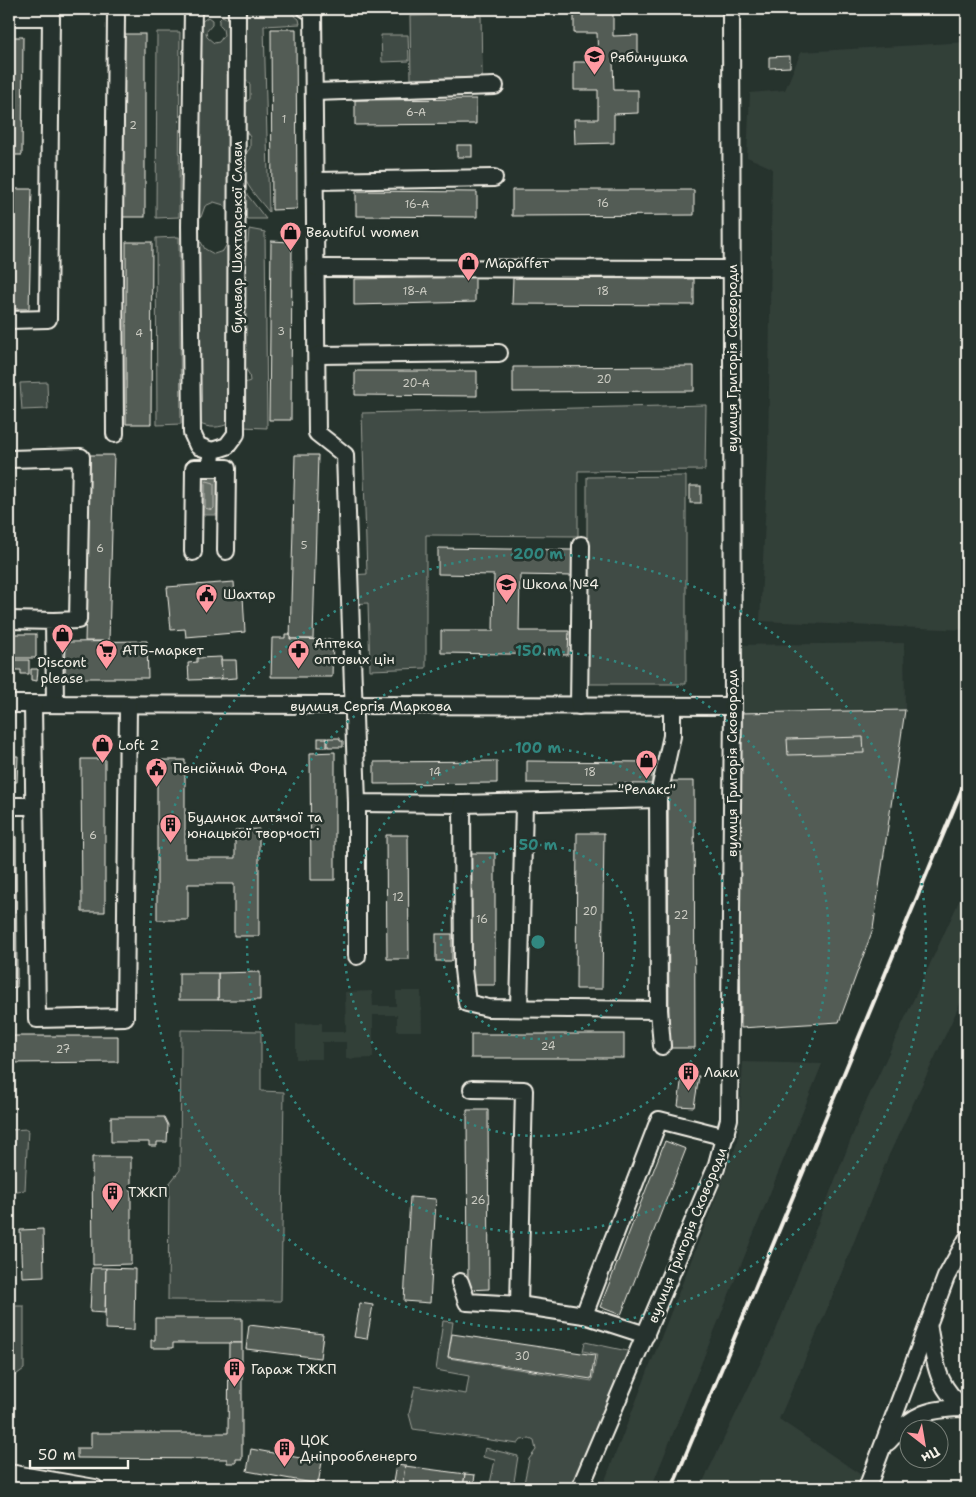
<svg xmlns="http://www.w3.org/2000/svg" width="976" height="1497" font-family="'Shantell Sans',sans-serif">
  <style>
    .built { fill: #333f39 }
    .green { fill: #414b45; stroke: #9a9e96 }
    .water { fill: #676f68; stroke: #9fa39b }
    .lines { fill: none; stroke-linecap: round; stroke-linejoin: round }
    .shore { stroke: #bcbdb5; stroke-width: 1 }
    .building { fill: #525c55; stroke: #f4f1e8 }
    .minor-casing { stroke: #f4f1e8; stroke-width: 20 }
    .minor { stroke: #26332d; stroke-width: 16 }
    .rail { stroke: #f4f1e8; stroke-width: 4 }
    .ring { fill: none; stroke: #318880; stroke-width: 2.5; stroke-dasharray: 2.5 5 }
    .labels { text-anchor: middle; stroke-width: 5; stroke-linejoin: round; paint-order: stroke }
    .number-label { font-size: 11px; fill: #ccccc3 }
    .poi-label { font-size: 14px; fill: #f4f1e8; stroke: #26332d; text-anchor: start }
    .street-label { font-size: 14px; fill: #f4f1e8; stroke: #26332d }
    .centre { fill: #318880; stroke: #26332d; stroke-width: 2.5 }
    .ring-label { font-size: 15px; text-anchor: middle; font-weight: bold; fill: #318880; stroke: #26332d; stroke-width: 5; stroke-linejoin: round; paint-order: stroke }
  </style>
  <rect width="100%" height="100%" fill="#26332d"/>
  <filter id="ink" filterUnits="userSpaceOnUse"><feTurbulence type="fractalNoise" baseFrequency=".02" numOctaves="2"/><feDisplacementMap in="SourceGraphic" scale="10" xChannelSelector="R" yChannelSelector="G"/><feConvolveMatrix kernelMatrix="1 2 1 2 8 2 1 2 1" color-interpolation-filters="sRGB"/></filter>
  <g filter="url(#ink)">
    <!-- built -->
    <g class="built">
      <polygon points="967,42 967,630 760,621 768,458 772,168 747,157 750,93 785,90 801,52"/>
      <polygon points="904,643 905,710 737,713 736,645"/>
      <polygon points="967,884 967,989 888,1157 825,1314 779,1419 864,1477 860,1488 700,1488 775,1333 862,1111"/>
      <polygon points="372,991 373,1006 396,1006 396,991 421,991 422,1031 397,1031 397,1015 373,1015 373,1058 346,1059 346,1042 322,1042 322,1059 296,1059 296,1024 322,1023 322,1032 346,1032 345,992"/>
      <polygon points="743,1062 822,1064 651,1488 602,1488 738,1141"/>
    </g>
    <!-- green -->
    <g class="green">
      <path d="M 243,9 L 286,9 L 299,19 L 300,24 L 264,26 L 269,212 C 254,193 230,172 250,148 L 250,137 L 243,127 L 243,103 L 250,99 L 250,85 L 242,73 Z"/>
      <polygon points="481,14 482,77 411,79 410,16"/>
      <polygon points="223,16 234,24 229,216 224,205 214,202 205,206 201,217 196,218 197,25 208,17 212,20 212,25 206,32 207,37 214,43 219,42 224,35 223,29 219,25 219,20"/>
      <polygon points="157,32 180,32 179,217 156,218"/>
      <polygon points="381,35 408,35 409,61 382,62"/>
      <polygon points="242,188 266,219 243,219"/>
      <polygon points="249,229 265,232 267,428 241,427 242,384 250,381 249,374 243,365 242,243 248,242"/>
      <polygon points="179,237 181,424 157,425 156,238"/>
      <path d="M 201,242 L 205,249 L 214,254 L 223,251 L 228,242 L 233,242 L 230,423 C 221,428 208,429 199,423 L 197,243 Z"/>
      <polygon points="47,382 48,409 22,410 20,383"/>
      <polygon points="706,405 705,470 578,471 578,536 426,535 426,668 370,670 368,603 351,604 350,575 367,574 362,413"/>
      <polygon points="686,476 686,684 587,684 587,477"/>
      <polygon points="181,1030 261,1031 261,1091 284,1092 281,1301 168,1300 169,1184 180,1170"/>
      <polygon points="28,1129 25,1190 9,1192 9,1130"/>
      <polygon points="9,1306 24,1306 24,1369 9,1380"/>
      <polygon points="443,1321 453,1322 448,1358 592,1381 597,1354 583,1351 585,1342 632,1352 573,1488 523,1488 529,1459 536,1450 534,1441 530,1439 521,1440 518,1444 413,1429 409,1414 415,1386 466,1394 469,1376 436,1370"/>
      <polygon points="485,1448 518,1456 513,1488 489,1488 495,1460 483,1457"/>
    </g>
    <!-- water -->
    <rect class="water" x="200" y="476" width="19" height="39"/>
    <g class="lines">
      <!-- shore -->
      <polygon class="shore" points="207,481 214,483 214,508 212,510 205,508 205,484"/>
    </g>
    <!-- building -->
    <g class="building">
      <polygon points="574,9 613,9 613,36 638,35 638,61 613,61 614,90 638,90 638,113 614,114 614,143 575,144 574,119 598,119 598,90 574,90 574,62 598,62 597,33 574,33"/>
      <polygon points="758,9 814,9 814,13 758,14"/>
      <rect x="918" y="9" width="49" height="5"/>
      <polygon points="271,29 296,29 297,209 272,210"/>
      <rect x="120" y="34" width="25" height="183"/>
      <polygon points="9,37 23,37 22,155 9,155"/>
      <polygon points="790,56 790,67 769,68 769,57"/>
      <polygon points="476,99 476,124 355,125 355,100"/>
      <rect x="457" y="145" width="15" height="12"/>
      <polygon points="9,189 32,189 29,309 9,309"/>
      <polygon points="512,190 694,190 694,215 512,216"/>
      <polygon points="356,191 477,192 477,217 356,216"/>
      <polygon points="271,241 292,242 291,420 269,420"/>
      <polygon points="126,242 152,242 151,424 126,424"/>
      <polygon points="475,277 475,302 354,305 354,279"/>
      <polygon points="513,278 694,279 694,305 512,304"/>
      <polygon points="694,366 694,391 513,392 513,367"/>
      <polygon points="355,371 477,371 477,396 355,395"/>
      <polygon points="90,455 114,455 109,641 85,641"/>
      <polygon points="295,455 318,455 313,639 290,639"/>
      <rect x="690" y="486" width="11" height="17"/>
      <polygon points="438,548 572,550 572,576 520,575 519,631 569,631 568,655 441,653 441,631 493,631 494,575 438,574"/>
      <polygon points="234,582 235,597 243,596 245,632 186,637 185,629 171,630 167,587"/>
      <rect x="9" y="634" width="27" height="24"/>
      <polygon points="285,634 290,634 290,639 333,640 332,677 271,677 272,638 285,638"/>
      <polygon points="147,641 148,678 65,678 66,642"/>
      <polygon points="60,642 66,643 65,659 59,659"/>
      <polygon points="221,657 222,679 189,680 188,663 197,662 197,658"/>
      <polygon points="15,660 29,660 29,674 21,674 21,670 15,670"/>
      <polygon points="221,660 236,660 237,678 222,679"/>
      <polygon points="31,669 38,669 37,681 31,680"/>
      <polygon points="905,710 873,929 839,1022 741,1028 737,713"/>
      <polygon points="863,737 864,753 788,755 787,739"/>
      <rect x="318" y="738" width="9" height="9"/>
      <polygon points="328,738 340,738 340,741 343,741 343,747 328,747"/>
      <polygon points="335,752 335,880 311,880 310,753"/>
      <polygon points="9,756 18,756 17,782 9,782"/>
      <polygon points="81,759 105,759 105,912 82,912"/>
      <polygon points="157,760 185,760 185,858 235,858 235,830 259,829 259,936 234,936 234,884 188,884 188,920 157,920"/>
      <polygon points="497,761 497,783 374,784 374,762"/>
      <polygon points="527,761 652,762 652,784 527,783"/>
      <polygon points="668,781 694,781 695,1048 669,1048"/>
      <polygon points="577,833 604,833 602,989 576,989"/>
      <polygon points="9,835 16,835 17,987 9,988"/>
      <polygon points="386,835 408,835 409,959 387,959"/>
      <polygon points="470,853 495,853 495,985 469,985"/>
      <rect x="436" y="934" width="16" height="27"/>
      <polygon points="260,972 260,1000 218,1000 218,973"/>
      <rect x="179" y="973" width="39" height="27"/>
      <rect x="471" y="1034" width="153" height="24"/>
      <polygon points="9,1036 118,1036 118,1062 9,1063"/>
      <polygon points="682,1075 699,1076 694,1107 678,1106"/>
      <polygon points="467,1110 488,1110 489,1289 468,1290"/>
      <polygon points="111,1117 164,1117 168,1125 167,1142 157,1142 157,1146 149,1146 149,1142 111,1142"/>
      <polygon points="665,1141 686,1149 621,1315 600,1307"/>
      <polygon points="92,1157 131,1157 131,1264 93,1265"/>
      <polygon points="410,1197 436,1199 430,1303 404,1301"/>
      <polygon points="43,1229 44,1276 22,1277 20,1230"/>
      <polygon points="92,1268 106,1268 105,1313 90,1312"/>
      <polygon points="106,1268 135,1269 134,1330 105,1329"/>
      <polygon points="360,1303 373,1305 367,1339 354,1337"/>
      <polygon points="155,1318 242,1318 242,1343 173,1343 173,1348 151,1348 151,1340 155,1340"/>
      <polygon points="249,1325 323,1334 320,1358 246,1349"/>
      <polygon points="452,1334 595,1355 591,1379 448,1357"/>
      <polygon points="229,1343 242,1343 242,1459 236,1459 236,1463 227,1463 227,1459 77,1458 77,1448 91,1448 91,1433 228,1433"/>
      <polygon points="251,1449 322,1462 318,1484 247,1471"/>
      <polygon points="396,1465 405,1466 402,1488 392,1488"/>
      <polygon points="405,1466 465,1474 463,1488 402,1488"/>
      <polygon points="465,1474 475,1475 473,1488 463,1488"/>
    </g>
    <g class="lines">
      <defs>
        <g id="minor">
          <polyline points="193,9 190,226 192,433 198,446 212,451"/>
          <polyline points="306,9 313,12 317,433 345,455 357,803 462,804 463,969 467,1003 488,1008 659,1010"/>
          <polyline points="9,17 51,17 48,319 9,320"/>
          <polyline points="314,92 495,86"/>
          <polyline points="316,181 494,178"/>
          <polyline points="317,268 732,269"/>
          <polyline points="317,355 499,353"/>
          <polyline points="115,434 114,228 116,16"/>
          <polyline points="9,459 81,457 78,620 54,621"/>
          <polyline points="226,551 227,468 211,468 212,451 227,446 236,434 237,9"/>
          <polyline points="193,552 194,468 211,468"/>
          <polyline points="9,620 54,621 55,704"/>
          <polyline points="9,704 733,706"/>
          <polyline points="33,704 37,1019 125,1017 128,705"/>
          <polyline points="579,706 581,545"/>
          <polyline points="462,804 658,799"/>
          <polyline points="9,806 34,806"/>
          <polyline points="357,956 357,803"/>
          <polyline points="519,1008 524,804"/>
          <polyline points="662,1046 659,1010 658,799 672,736 672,707"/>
          <polyline points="472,1089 524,1090 519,1305"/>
          <polyline points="460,1282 467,1302 519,1305 584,1315 646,1335"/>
          <polyline points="584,1315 659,1120 718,1135 726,1135"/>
          <path d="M 928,1324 C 934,1356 936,1392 967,1408"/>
          <path d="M 888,1442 C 913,1413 930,1408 967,1408"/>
          <polyline points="9,1473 95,1488"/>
          <polyline points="580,1488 716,1168 729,1119 733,706 731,9"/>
          <polyline points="867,1488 946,1277 967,1239"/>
        </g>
      </defs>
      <!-- minor casing -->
      <use href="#minor" class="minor-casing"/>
      <!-- minor -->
      <use href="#minor" class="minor"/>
      <!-- rail -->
      <polyline class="rail" points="672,1488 967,777"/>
    </g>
  </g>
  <!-- distance rings -->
  <g class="ring">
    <circle cx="538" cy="942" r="97"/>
    <circle cx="538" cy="942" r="194"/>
    <circle cx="538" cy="942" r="291"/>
    <circle cx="538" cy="942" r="388"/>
  </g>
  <!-- icons -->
  <defs>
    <symbol id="school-pin" viewBox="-11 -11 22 30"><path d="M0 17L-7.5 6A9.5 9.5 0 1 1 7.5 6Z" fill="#ff9aa2" stroke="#26332d"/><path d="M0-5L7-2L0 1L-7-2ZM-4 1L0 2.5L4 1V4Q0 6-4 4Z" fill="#111"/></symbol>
    <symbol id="shop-pin" viewBox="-11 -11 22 30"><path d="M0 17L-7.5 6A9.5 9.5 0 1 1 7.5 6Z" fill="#ff9aa2" stroke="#26332d"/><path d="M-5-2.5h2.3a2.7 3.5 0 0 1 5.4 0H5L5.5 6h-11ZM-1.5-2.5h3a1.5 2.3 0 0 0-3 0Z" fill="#111"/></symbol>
    <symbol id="civic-pin" viewBox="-11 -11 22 30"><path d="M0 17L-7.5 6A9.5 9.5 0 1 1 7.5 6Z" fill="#ff9aa2" stroke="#26332d"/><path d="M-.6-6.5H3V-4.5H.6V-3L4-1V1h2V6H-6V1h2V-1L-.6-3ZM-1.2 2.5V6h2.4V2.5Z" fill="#111"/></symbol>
    <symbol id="supermarket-pin" viewBox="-11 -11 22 30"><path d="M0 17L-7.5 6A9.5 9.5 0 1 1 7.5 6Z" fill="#ff9aa2" stroke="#26332d"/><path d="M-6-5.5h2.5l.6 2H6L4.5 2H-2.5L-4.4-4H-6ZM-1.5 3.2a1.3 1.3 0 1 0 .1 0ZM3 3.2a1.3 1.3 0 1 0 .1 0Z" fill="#111"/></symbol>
    <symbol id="pharmacy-pin" viewBox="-11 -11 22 30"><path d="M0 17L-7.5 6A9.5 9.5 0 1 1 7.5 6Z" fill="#ff9aa2" stroke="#26332d"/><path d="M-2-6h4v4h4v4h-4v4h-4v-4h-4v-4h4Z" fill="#111"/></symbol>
    <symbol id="building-pin" viewBox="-11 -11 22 30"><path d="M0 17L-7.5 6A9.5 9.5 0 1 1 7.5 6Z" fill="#ff9aa2" stroke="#26332d"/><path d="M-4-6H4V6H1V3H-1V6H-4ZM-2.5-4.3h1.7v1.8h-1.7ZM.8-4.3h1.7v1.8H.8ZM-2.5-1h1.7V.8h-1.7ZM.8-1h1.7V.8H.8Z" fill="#111"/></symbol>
  </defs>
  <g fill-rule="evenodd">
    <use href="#school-pin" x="582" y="44" width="25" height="34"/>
    <use href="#shop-pin" x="278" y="220" width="25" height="34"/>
    <use href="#shop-pin" x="456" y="250" width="25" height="34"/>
    <use href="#school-pin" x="494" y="572" width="25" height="34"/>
    <use href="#civic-pin" x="194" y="582" width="25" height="34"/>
    <use href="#shop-pin" x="50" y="622" width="25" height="34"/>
    <use href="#supermarket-pin" x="94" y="638" width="25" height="34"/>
    <use href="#pharmacy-pin" x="286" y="638" width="25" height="34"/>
    <use href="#shop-pin" x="90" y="732" width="25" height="34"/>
    <use href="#shop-pin" x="634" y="748" width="25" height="34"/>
    <use href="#civic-pin" x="144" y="756" width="25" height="34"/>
    <use href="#building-pin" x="158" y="812" width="25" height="34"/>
    <use href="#building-pin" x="676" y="1060" width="25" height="34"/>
    <use href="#building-pin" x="100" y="1180" width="25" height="34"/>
    <use href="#building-pin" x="222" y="1356" width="25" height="34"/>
    <use href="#building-pin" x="272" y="1436" width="25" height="34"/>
  </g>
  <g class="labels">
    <!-- number labels -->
    <g class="number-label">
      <text x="416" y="116">6-А</text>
      <text x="284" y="123">1</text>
      <text x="133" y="129">2</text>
      <text x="603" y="207">16</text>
      <text x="417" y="208">16-А</text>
      <text x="415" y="295">18-А</text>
      <text x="603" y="295">18</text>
      <text x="281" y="335">3</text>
      <text x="139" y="337">4</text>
      <text x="604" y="383">20</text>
      <text x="416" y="387">20-А</text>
      <text x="304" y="549">5</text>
      <text x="100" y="552">6</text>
      <text x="435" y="776">14</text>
      <text x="590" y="776">18</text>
      <text x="93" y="839">6</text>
      <text x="398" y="901">12</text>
      <text x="590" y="915">20</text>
      <text x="681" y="919">22</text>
      <text x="482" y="923">16</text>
      <text x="548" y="1050">24</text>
      <text x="63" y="1053">27</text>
      <text x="478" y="1204">26</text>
      <text x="522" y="1360">30</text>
    </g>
    <!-- poi labels -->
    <g class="poi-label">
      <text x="610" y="62">Рябинушка</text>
      <text x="306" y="237">Beautiful women</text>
      <text x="485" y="268">Мараffет</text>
      <text x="522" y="589">Школа №4</text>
      <text x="223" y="599">Шахтар</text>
      <text x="314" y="648">Аптека<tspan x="314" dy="16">оптових цін</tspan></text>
      <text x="122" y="655">АТБ-маркет</text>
      <text x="62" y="667" text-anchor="middle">Discont<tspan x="62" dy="16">please</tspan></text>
      <text x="118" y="750">Loft 2</text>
      <text x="173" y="773">Пенсійний Фонд</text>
      <text x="647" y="794" text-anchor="middle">"Релакс"</text>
      <text x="187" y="822">Будинок дитячої та<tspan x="187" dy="16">юнацької творчості</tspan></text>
      <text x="704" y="1077">Лаки</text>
      <text x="128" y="1197">ТЖКП</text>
      <text x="251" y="1374">Гараж ТЖКП</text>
      <text x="300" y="1445">ЦОК<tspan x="300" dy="16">Дніпрообленерго</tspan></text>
    </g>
    <!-- street labels -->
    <g class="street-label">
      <text transform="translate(237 237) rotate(-90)" y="5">бульвар Шахтарської Слави</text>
      <text transform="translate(732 358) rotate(-90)" y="5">вулиця Григорія Сковороди</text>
      <text x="371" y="711">вулиця Сергія Маркова</text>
      <text transform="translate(732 763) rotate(-90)" y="5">вулиця Григорія Сковороди</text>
      <text transform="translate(687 1235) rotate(-68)" y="5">вулиця Григорія Сковороди</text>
    </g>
  </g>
  <circle cx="538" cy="942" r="8" class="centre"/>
  <g class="ring-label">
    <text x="538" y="559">200 m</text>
    <text x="538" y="656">150 m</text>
    <text x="538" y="753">100 m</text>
    <text x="538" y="850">50 m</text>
  </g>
  <!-- margin -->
  <rect width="976" height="1497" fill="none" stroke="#26332d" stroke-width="30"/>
  <rect x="15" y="15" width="946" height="1467" fill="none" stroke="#f4f1e8" stroke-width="2" filter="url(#ink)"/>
  <!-- north arrow -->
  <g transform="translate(924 1444) rotate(149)"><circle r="24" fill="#26332d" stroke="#787f78"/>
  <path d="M0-4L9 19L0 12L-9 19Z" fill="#ff9aa2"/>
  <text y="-8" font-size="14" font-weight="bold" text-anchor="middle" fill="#f4f1e8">Пн</text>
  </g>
  <!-- scale -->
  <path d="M30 1460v8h98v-8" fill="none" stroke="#f4f1e8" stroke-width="2.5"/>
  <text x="38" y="1460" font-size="15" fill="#f4f1e8" stroke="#26332d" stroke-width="4" paint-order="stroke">50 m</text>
</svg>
